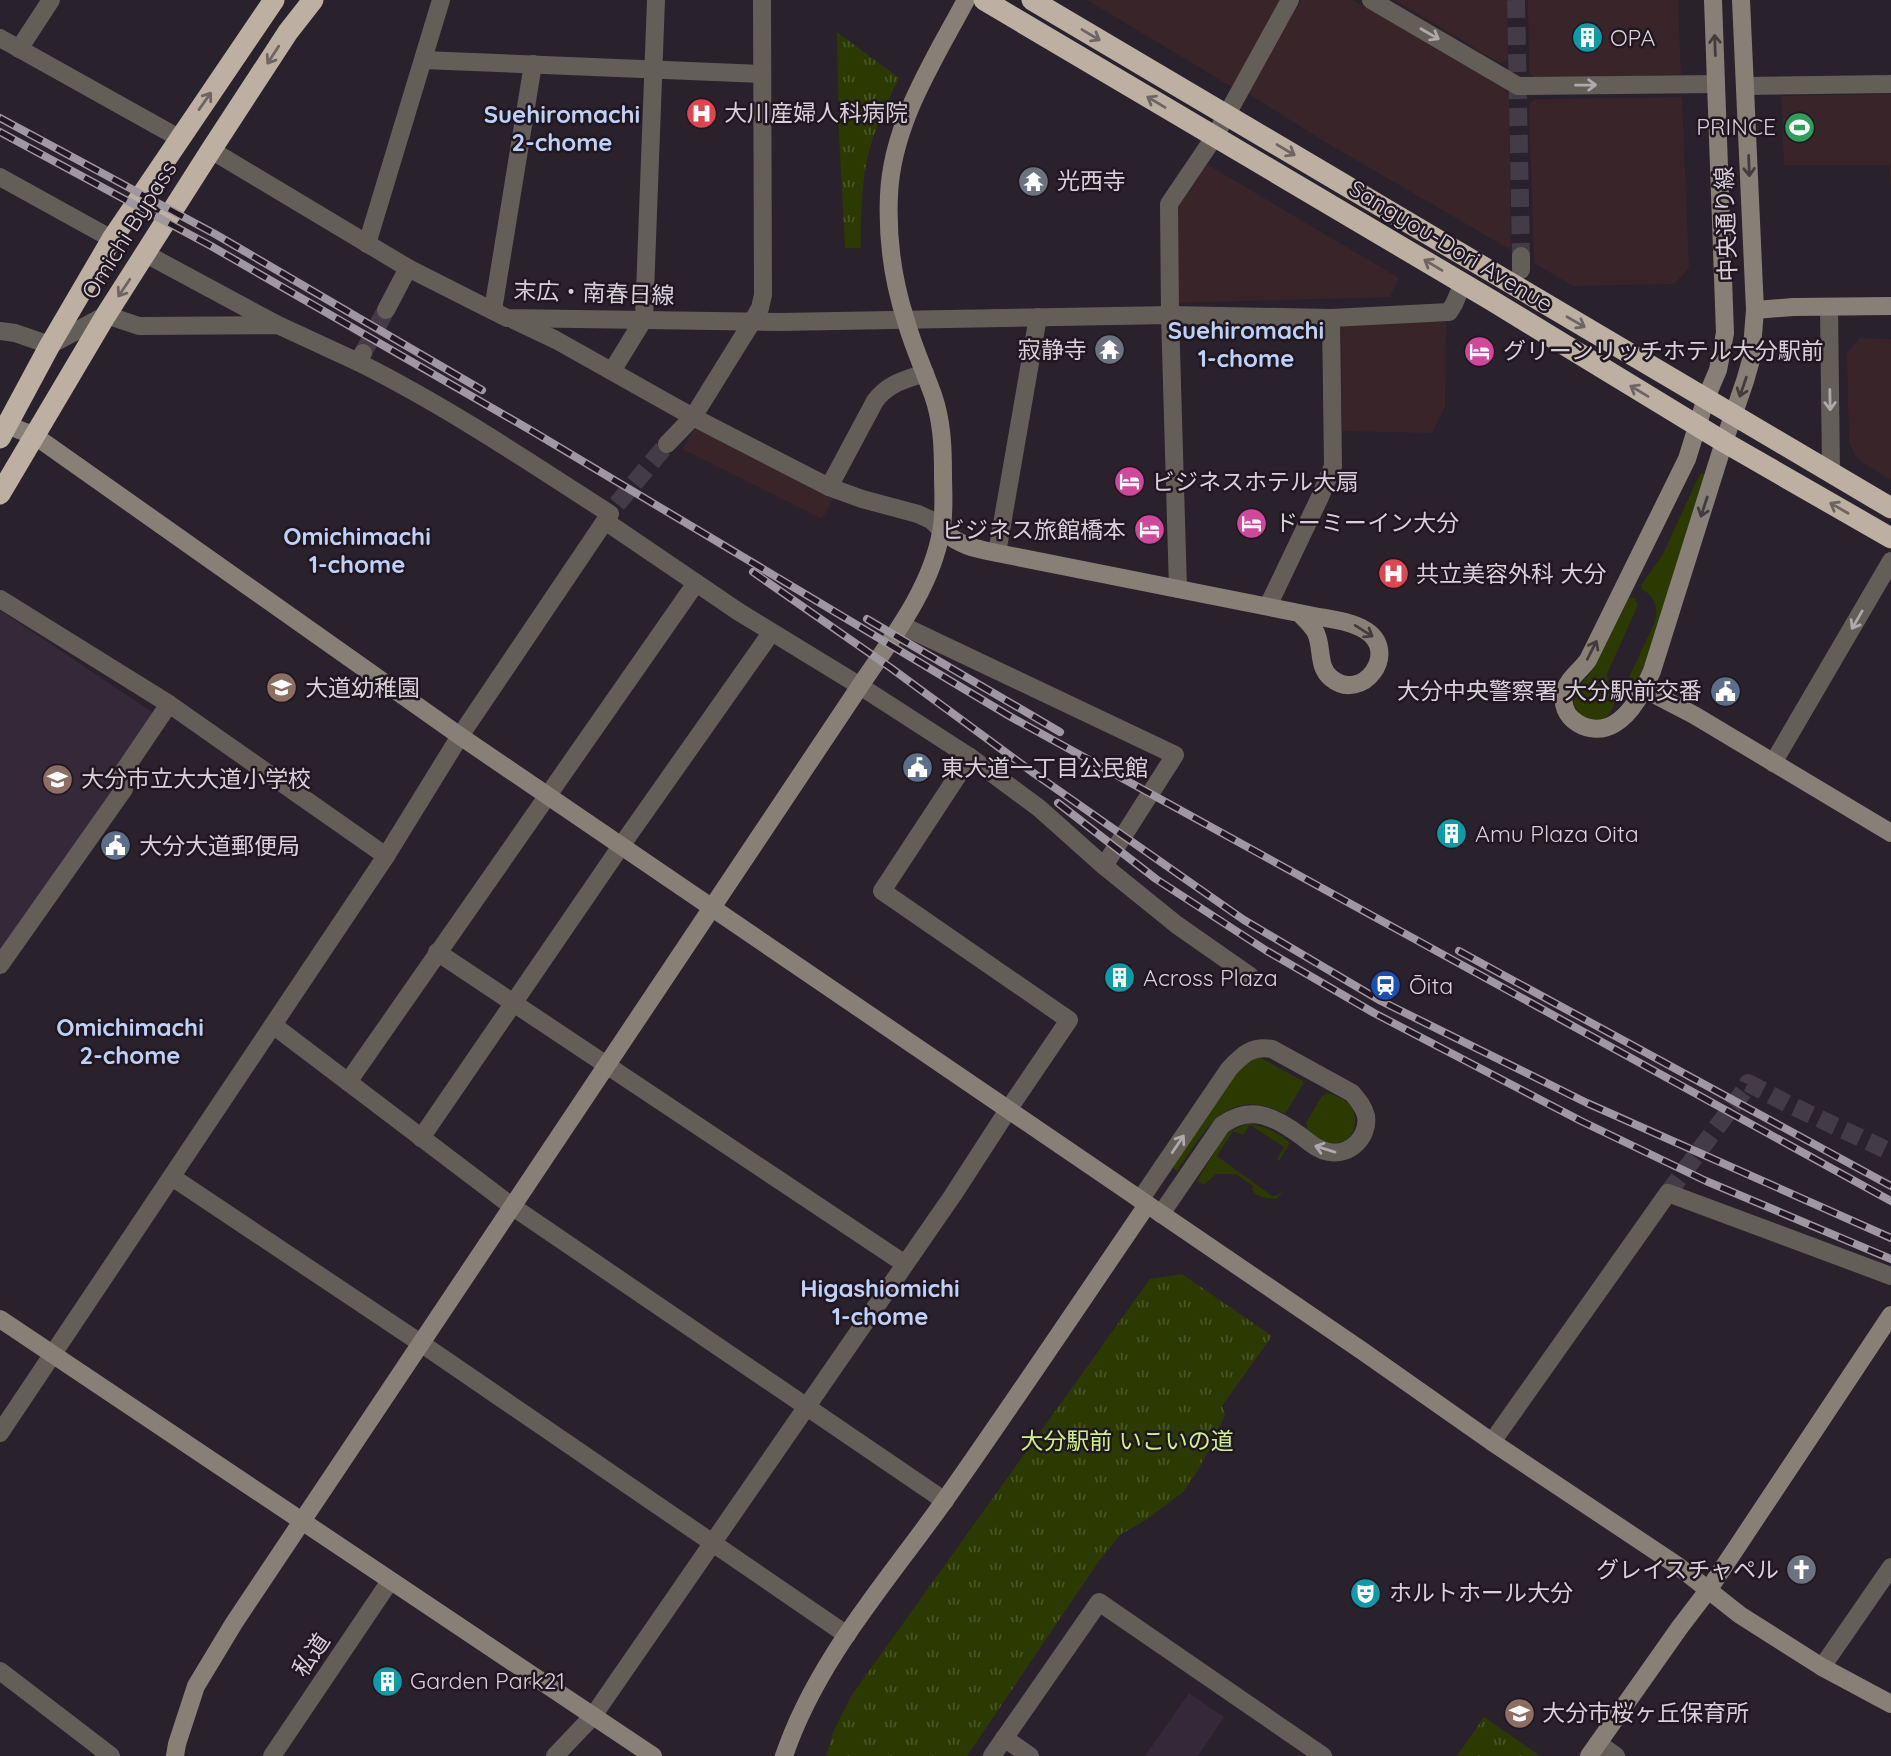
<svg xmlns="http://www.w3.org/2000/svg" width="1891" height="1756" font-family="Quicksand,'Noto Sans JP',sans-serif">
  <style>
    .commercial { fill: #392529 }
    .built { fill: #352838 }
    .grass { fill: #2c3a02 }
    .park { fill: url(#park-tufts) }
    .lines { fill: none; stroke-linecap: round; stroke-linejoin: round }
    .street-tunnel { stroke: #433b45; stroke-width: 18; stroke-dasharray: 18 9; stroke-linecap: butt }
    .street { stroke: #645e59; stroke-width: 18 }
    .secondary { stroke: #887f77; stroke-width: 18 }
    .highway { stroke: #bdb0a3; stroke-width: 21 }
    .rail-casing { stroke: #9e98a0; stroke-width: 8 }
    .rail { stroke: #201721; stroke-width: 5; stroke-dasharray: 16; stroke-linecap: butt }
    .oneway { stroke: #aea9ac }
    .oneway2 { stroke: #6e6462 }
    .oneway3 { stroke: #443b3f }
    .labels { text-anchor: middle; stroke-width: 5; stroke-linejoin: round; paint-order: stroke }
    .poi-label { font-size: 23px; fill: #d6d1d8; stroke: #201721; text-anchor: start }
    .street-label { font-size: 23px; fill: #d6d1d8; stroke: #201721 }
    .park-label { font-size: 23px; fill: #cef284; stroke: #201721 }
    .neighbourhood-label { font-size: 24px; font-weight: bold; fill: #bed1f9; stroke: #201721 }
  </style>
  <defs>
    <pattern id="park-tufts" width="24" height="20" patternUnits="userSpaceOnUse" patternTransform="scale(1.75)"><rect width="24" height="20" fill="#2c3a02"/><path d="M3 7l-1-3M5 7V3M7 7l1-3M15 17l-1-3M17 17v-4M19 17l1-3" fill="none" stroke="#4a5526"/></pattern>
  </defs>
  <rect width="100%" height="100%" fill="#29212b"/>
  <!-- commercial -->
  <g class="commercial">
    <polygon points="1087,0 1285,0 1232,87"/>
    <polygon points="1301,0 1353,0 1505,89 1509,95 1511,250 1320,139 1246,92"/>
    <polygon points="1395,0 1507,0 1508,59 1500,63"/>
    <polygon points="1528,0 1678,0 1681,75 1536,78 1529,72"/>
    <polygon points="1891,94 1891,188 1889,165 1784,165 1781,96"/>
    <polygon points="1682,97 1689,268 1674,284 1573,286 1534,263 1529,104 1535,99"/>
    <polygon points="1203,162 1399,278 1390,297 1179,303 1175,207"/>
    <polygon points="1341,321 1446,322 1445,406 1432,433 1342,431"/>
    <polygon points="1860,338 1891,339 1891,480 1857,459 1849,442 1847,353"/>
    <polygon points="700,428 833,499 822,519 682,449 694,430"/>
  </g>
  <!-- built -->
  <g class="built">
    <polygon points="0,610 152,712 152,717 117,784 0,952"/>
    <polygon points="1189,1693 1224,1717 1198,1756 1145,1756"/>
  </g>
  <!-- grass -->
  <g class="grass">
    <path d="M 1701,474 L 1705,474 L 1646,662 L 1636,684 L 1633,686 L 1629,683 L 1629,677 L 1655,622 C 1658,608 1656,596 1642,590 L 1641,585 L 1662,556 L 1698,478 Z"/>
    <path d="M 1629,598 L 1635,598 L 1638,605 L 1607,674 C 1607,683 1613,687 1614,696 C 1616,707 1608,721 1595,721 C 1590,721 1584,717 1579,715 L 1573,703 L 1576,690 L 1594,668 Z"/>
    <path d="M 1256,1058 L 1261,1058 L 1303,1081 L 1303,1084 L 1285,1114 C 1227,1084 1206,1130 1177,1171 L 1172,1167 L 1241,1066 Z"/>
    <path d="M 1329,1093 C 1336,1096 1344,1099 1349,1104 C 1358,1114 1357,1132 1346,1140 C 1341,1143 1335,1143 1329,1144 L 1308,1132 L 1306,1123 L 1322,1096 Z"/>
    <path d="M 1247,1124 C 1265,1125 1276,1132 1290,1143 L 1279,1161 L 1277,1159 L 1284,1147 L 1250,1125 L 1243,1135 L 1233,1131 L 1217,1156 L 1272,1196 L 1277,1195 L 1283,1190 L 1277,1199 C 1268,1198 1258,1199 1252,1190 L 1253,1186 L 1236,1174 L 1216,1174 L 1204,1185 L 1197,1181 L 1222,1140 L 1230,1131 Z"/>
  </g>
  <!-- park -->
  <g class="park">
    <path d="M 837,32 L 899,78 C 886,105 873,131 867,160 C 861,189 861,219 861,248 L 845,248 L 839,133 Z"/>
    <polygon points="1182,1274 1272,1336 1222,1406 1225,1414 1216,1436 1220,1431 1195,1475 1183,1492 1146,1520 1121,1534 1099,1561 967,1756 826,1756 834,1730 851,1696 1150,1279"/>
    <polygon points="1484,1717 1540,1756 1457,1756"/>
  </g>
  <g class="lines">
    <!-- street-tunnel -->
    <g class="street-tunnel">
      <polyline points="1516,0 1521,256"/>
      <polyline points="363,353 386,310"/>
      <polyline points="617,504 667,444"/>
      <polyline points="1668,1193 1746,1088 1748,1083 1788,1104 1891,1152"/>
    </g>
    <!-- street -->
    <g class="street">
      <polyline points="1371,0 1518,86 1716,84"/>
      <polyline points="0,38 179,138"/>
      <polyline points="19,49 51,0"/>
      <polyline points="423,60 762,74"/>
      <polyline points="1745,86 1891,84"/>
      <polyline points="211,150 408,268"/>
      <polyline points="0,177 112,239"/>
      <polyline points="367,244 441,0"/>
      <polyline points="146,254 276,324"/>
      <polyline points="1521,256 1521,270"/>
      <polyline points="1829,307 1831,472"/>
      <polyline points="386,310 408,268 507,318 780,322 1170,315 1331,318 1449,312 1454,304 1463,283"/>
      <polyline points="493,310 533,64"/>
      <polyline points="514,320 556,340 693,417 829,487 862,499 918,514 931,520 942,531"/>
      <polyline points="0,331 15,333 50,345 106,315 139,326 278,325 358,362 363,353"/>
      <path d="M 358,362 C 446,406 528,461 610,514"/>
      <polyline points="612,371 644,319 656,0"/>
      <polyline points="667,444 693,417 752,322 760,308 763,295 762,0"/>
      <path d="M 829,487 L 875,401 C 888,383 905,380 925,373"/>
      <polyline points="997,553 1038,317"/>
      <polyline points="1178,589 1170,315 1169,204 1215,136 1290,0"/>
      <polyline points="0,599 169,704 386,856 460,736 605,521 739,612 860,686 970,757 1039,808 1104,866 1177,925 1250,976"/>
      <polyline points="1268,606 1320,497 1333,466 1331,318"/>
      <polyline points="901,625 1175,755 1104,866"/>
      <polyline points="1773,763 1891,561"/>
      <polyline points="437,952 905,1264"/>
      <polyline points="0,965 124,789 121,775 169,704"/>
      <polyline points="273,1025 513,1207 945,1501"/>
      <polyline points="348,1082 696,583"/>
      <polyline points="421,1138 621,846 771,633"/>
      <polyline points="172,1177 422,1344 847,1635"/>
      <path d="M 1140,1200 L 1229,1069 C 1242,1055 1252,1045 1272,1049 L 1352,1093 C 1358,1100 1364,1107 1366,1116 C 1369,1137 1350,1156 1329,1152 C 1318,1150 1310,1143 1301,1136 C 1275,1117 1251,1104 1222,1125 L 1161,1214"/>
      <polyline points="0,1433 386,856"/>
      <polyline points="1492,1442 1668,1193 1891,1276"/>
      <polyline points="1822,1667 1891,1567"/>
      <polyline points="0,1671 111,1756"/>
      <polyline points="1004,1738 1030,1756"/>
      <polyline points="1598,1743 1616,1756"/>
      <polyline points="272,1756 390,1581"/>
      <polyline points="555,1756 593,1716 953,1195 1008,1110 1069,1020 882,891 970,757"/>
      <polyline points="992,1756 1099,1602 1323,1756"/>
    </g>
    <!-- secondary -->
    <g class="secondary">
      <path d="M 1713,0 L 1725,333 L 1718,370 L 1706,398 L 1687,459 L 1588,660 C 1581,670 1568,679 1565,690 C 1556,719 1591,738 1614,724 C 1633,713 1644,689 1652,671 L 1724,442 L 1745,381 L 1751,360 L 1755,310 L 1741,0"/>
      <polyline points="1755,310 1793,307 1891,306"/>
      <polyline points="7,425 35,436 460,736 1361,1350 1492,1442 1678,1566 1740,1615 1822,1667 1891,1704"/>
      <path d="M 942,531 C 962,546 972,548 997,553 L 1314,616 C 1330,619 1351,621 1365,630 C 1401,652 1362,704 1331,678 C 1317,666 1323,649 1316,633 C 1312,625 1305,619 1299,613"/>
      <polyline points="1644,689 1694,715 1891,833"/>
      <polyline points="0,1319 653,1756"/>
      <path d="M 175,1756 L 177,1744 L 196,1686 L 234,1623 L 860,686 C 892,638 931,589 941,532 C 945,514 943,492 943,474 C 943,447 942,421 933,395 C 924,370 913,346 906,321 C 893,281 887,238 889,195 C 892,124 933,62 966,0"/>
      <path d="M 784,1756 C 817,1659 887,1582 945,1500 C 1014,1402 1080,1303 1147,1205"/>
      <polyline points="1589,1756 1680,1627 1709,1589 1891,1315"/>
    </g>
    <!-- highway -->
    <g class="highway">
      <polyline points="984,0 1491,300 1724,442 1891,538"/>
      <polyline points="1032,0 1891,508"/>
      <polyline points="0,438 50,345 112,239 274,0"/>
      <polyline points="0,494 106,315 211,150 288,32 313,0"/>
    </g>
    <defs>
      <g id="rail">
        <polyline points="0,118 215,234 482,390"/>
        <polyline points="0,132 211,246 532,431 1011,717 1891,1201"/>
        <polyline points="753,572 891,668 1035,774 1244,920 1381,1001 1587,1103 1891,1238"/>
        <polyline points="867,619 1060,732"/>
        <polyline points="1058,803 1156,879 1267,951 1374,1013 1581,1121 1706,1181 1891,1259"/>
        <polyline points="1459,951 1891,1186"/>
      </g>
    </defs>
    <!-- rail casing -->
    <use href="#rail" class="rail-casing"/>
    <!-- rail -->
    <use href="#rail" class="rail"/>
  </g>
  <!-- one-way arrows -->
  <defs><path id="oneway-shaft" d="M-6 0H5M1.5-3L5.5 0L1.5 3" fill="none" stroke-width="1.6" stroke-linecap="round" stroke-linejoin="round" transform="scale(1.75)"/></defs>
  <g class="oneway">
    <use href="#oneway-shaft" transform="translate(1430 34) rotate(30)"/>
    <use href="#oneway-shaft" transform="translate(1586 85) rotate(-1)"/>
    <use href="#oneway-shaft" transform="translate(1830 400) rotate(89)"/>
    <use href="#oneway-shaft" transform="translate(1857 620) rotate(120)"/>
    <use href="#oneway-shaft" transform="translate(1178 1144) rotate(-56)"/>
    <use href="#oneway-shaft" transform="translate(1325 1149) rotate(-163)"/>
  </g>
  <g class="oneway2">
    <use href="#oneway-shaft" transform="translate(1091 35) rotate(31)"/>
    <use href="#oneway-shaft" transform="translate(273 55) rotate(123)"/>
    <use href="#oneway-shaft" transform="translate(205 101) rotate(-55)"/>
    <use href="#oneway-shaft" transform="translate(1156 102) rotate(-149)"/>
    <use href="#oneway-shaft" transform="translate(1286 150) rotate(31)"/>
    <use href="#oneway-shaft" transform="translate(1433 265) rotate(-149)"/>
    <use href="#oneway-shaft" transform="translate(124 288) rotate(124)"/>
    <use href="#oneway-shaft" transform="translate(1576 322) rotate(30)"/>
    <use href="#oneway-shaft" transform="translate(1639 391) rotate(-149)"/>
    <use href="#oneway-shaft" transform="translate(1839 508) rotate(-150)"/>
  </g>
  <g class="oneway3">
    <use href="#oneway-shaft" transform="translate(1715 45) rotate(-92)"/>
    <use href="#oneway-shaft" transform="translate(1749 166) rotate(88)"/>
    <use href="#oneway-shaft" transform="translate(1743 387) rotate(109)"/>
    <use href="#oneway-shaft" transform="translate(1704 507) rotate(108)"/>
    <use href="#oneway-shaft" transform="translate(1364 631) rotate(32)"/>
    <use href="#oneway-shaft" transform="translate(1592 650) rotate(-63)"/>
  </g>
  <!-- icons -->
  <defs>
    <symbol id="building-disc" viewBox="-11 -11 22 22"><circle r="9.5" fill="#0f9aa8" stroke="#201721"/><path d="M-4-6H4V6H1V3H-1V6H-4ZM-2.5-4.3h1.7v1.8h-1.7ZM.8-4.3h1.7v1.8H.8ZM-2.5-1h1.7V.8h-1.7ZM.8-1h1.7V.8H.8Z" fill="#fff"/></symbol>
    <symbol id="hospital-disc" viewBox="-11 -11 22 22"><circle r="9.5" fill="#e0444e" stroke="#201721"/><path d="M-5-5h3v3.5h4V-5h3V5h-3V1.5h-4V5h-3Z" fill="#fff"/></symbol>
    <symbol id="stadium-disc" viewBox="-11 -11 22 22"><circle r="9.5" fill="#2e9e5b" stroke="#201721"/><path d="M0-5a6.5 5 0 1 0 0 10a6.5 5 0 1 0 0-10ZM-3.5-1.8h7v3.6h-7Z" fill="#fff"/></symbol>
    <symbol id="temple-disc" viewBox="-11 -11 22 22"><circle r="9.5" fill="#6b7280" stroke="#201721"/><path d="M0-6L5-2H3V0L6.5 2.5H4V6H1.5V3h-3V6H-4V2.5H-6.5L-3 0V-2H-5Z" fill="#fff"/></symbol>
    <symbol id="hotel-disc" viewBox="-11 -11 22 22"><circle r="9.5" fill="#d1479c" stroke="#201721"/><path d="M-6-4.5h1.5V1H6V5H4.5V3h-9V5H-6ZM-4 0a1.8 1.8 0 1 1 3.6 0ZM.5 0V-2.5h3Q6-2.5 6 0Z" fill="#fff"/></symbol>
    <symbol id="school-disc" viewBox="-11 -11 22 22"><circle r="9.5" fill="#8d6e63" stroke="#201721"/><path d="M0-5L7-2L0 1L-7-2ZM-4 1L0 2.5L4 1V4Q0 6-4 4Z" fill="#fff"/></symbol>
    <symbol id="civic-disc" viewBox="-11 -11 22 22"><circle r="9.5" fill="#5c6f8a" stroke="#201721"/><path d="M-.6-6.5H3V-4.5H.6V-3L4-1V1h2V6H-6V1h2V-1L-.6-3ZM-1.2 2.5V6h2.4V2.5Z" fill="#fff"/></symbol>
    <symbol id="station-disc" viewBox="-11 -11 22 22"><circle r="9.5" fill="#1a4fb4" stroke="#201721"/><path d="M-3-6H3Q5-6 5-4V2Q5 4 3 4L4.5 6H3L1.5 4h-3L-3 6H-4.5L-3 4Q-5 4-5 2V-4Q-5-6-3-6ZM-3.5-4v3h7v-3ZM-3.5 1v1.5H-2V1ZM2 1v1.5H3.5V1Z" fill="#fff"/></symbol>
    <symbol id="church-disc" viewBox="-11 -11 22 22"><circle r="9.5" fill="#6b7280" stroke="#201721"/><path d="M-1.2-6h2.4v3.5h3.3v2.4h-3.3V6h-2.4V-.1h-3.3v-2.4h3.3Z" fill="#fff"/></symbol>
    <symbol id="theatre-disc" viewBox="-11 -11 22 22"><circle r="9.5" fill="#0f9aa8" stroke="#201721"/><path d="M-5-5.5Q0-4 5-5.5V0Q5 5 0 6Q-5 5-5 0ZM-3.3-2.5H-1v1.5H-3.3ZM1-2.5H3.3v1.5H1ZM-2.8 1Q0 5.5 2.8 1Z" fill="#fff"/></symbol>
  </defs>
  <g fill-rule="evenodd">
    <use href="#building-disc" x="1570" y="20" width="35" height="35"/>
    <use href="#hospital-disc" x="684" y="96" width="35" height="35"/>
    <use href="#stadium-disc" x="1782" y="110" width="35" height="35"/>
    <use href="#temple-disc" x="1016" y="164" width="35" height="35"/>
    <use href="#temple-disc" x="1092" y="332" width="35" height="35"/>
    <use href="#hotel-disc" x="1462" y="334" width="35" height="35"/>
    <use href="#hotel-disc" x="1112" y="464" width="35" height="35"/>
    <use href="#hotel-disc" x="1234" y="506" width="35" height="35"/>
    <use href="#hotel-disc" x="1132" y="512" width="35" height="35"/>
    <use href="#hospital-disc" x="1376" y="556" width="35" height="35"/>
    <use href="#school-disc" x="264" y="670" width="35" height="35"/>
    <use href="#civic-disc" x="1708" y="674" width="35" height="35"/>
    <use href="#civic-disc" x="900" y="750" width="35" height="35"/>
    <use href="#school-disc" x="40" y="762" width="35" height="35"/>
    <use href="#building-disc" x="1434" y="816" width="35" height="35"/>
    <use href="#civic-disc" x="98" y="828" width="35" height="35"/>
    <use href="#building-disc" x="1102" y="960" width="35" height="35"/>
    <use href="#station-disc" x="1368" y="968" width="35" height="35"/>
    <use href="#church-disc" x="1784" y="1552" width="35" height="35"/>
    <use href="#theatre-disc" x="1348" y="1576" width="35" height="35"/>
    <use href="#building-disc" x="370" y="1664" width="35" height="35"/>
    <use href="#school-disc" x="1502" y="1696" width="35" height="35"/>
  </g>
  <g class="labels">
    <!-- poi labels -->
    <g class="poi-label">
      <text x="1610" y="46">OPA</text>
      <text x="724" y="121">大川産婦人科病院</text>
      <text x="1776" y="135" text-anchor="end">PRINCE</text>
      <text x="1057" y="189">光西寺</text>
      <text x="1087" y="358" text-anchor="end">寂静寺</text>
      <text x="1503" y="359">グリーンリッチホテル大分駅前</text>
      <text x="1152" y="490">ビジネスホテル大扇</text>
      <text x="1275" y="531">ドーミーイン大分</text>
      <text x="1126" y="538" text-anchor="end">ビジネス旅館橋本</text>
      <text x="1416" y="582">共立美容外科 大分</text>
      <text x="305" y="696">大道幼稚園</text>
      <text x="1702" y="699" text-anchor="end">大分中央警察署 大分駅前交番</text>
      <text x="941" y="776">東大道一丁目公民館</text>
      <text x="81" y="787">大分市立大大道小学校</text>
      <text x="1475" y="842">Amu Plaza Oita</text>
      <text x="139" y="854">大分大道郵便局</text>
      <text x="1143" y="986">Across Plaza</text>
      <text x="1409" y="994">Ōita</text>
      <text x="1779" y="1578" text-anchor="end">グレイスチャペル</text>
      <text x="1389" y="1601">ホルトホール大分</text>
      <text x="410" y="1689">Garden Park21</text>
      <text x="1542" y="1721">大分市桜ヶ丘保育所</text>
    </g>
    <!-- street labels -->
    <g class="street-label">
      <text transform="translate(1726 224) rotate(-92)" y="8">中央通り線</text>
      <text transform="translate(129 230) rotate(-58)" y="8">Omichi Bypass</text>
      <text transform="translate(1451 246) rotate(31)" y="8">Sangyou-Dori Avenue</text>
      <text transform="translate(594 293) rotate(2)" y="8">末広・南春日線</text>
      <text transform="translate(311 1655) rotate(-56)" y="8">私道</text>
    </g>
    <!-- park labels -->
    <g class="park-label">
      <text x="1127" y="1449">大分駅前 いこいの道</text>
    </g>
    <!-- neighbourhood labels -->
    <g class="neighbourhood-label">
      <text x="562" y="123">Suehiromachi<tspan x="562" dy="28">2-chome</tspan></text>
      <text x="1246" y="339">Suehiromachi<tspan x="1246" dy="28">1-chome</tspan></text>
      <text x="357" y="545">Omichimachi<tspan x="357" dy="28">1-chome</tspan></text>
      <text x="130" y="1036">Omichimachi<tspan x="130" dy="28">2-chome</tspan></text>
      <text x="880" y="1297">Higashiomichi<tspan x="880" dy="28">1-chome</tspan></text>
    </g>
  </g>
</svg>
